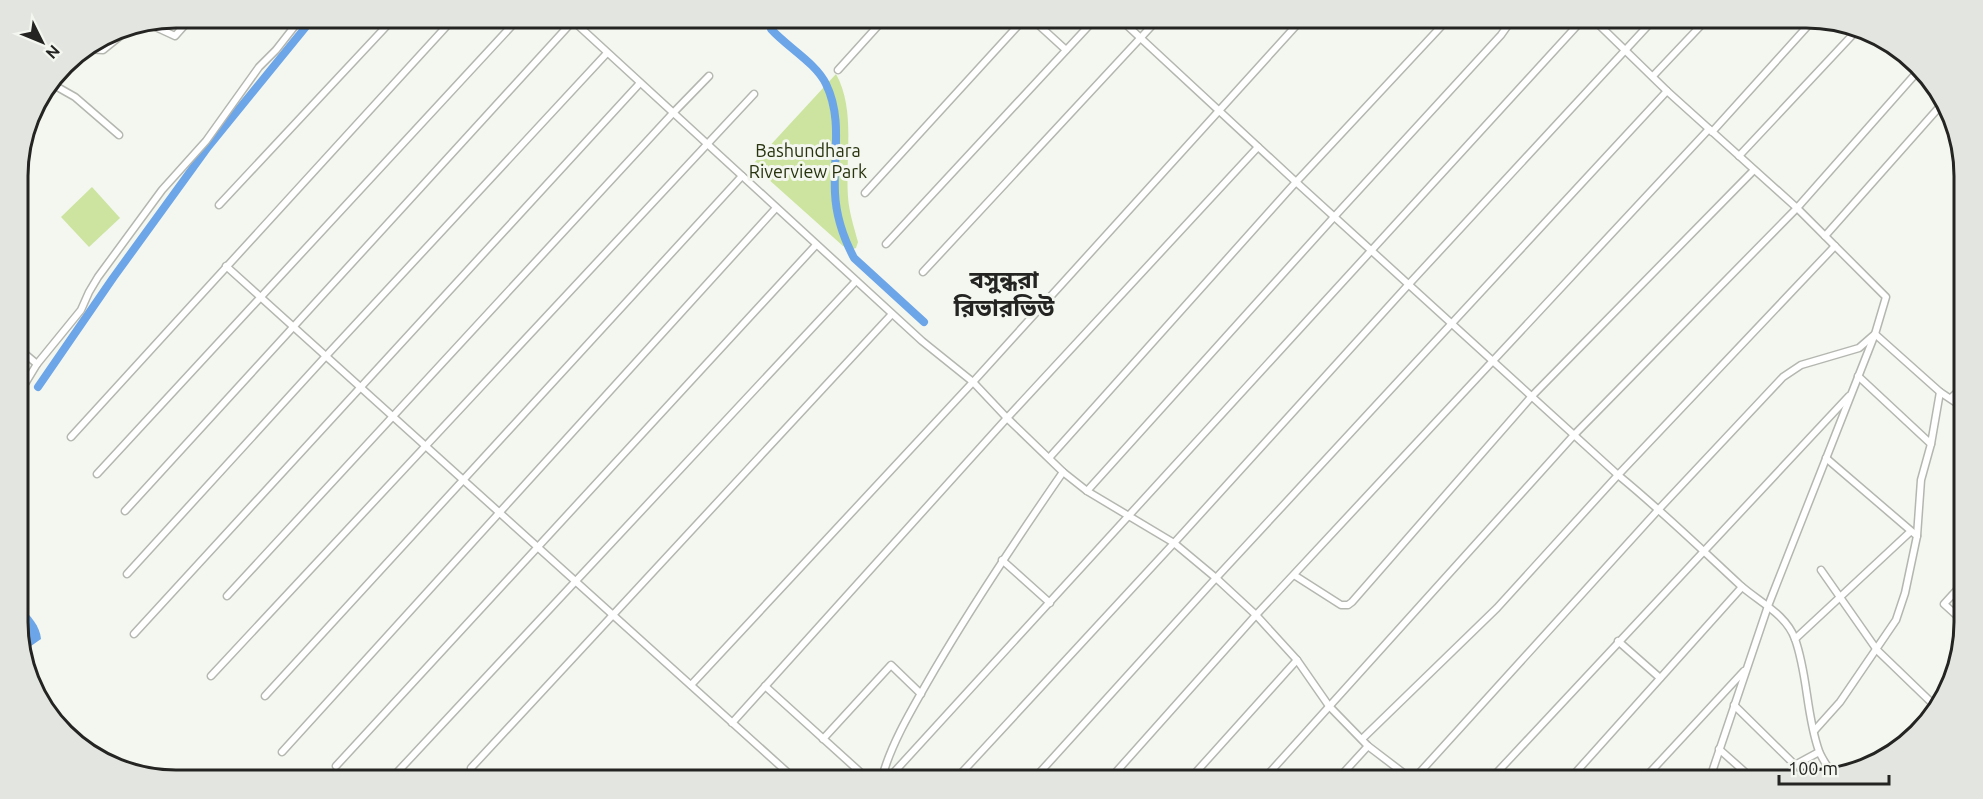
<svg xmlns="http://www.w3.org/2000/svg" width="1983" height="799" font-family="Ubuntu,'Noto Sans Bengali',sans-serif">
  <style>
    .green { fill: #cce49f }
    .water { fill: #6ca5e8 }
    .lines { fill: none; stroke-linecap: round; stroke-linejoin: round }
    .canal { stroke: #6ca5e8; stroke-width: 8 }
    .minor-casing { stroke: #b4b7b0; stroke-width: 9 }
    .minor { stroke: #fff; stroke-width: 6 }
    .labels { text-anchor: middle; stroke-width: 6; stroke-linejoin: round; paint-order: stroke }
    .park-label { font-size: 18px; fill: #28330e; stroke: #f4f7f0 }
    .district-label { font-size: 24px; font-weight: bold; fill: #242522; stroke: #f4f7f0 }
    .rim { fill: none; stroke: #242522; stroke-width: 3 }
  </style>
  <rect width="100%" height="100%" fill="#f4f7f0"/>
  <!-- green -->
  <g class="green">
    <path d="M 836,74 C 856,110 845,157 848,197 C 849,212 854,227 858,242 L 856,248 L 850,250 L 843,246 L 758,170 L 754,163 Z"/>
    <polygon points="92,187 120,218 89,247 61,217"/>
  </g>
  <!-- water -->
  <path class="water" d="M 21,607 C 30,615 40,626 41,639 L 21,653 Z"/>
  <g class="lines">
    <!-- canal -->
    <g class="canal">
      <path d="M 768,18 L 771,29 C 787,47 816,63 826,84 C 843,119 833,156 835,193 C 836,217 843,237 854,258 L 924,322"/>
      <polyline points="38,387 113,278 208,147 313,18"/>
    </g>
    <defs>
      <g id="minor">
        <polyline points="570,18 922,341 973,382 1007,418 1063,472 1087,491 1174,543 1216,578 1256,615 1297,660 1329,706 1368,746 1414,781"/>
        <polyline points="1031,18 1066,50"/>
        <path d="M 1119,18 L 1296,182 L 1618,475 C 1661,510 1700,548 1740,585 C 1759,602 1786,614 1795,639 C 1808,675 1806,715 1819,751 C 1822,759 1828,767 1833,775"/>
        <polyline points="1592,18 1667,91 1797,208 1886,297 1875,334 1768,606 1709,781"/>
        <polyline points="149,24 175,36 191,18"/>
        <polyline points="86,49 103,50 124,33 143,25"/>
        <polyline points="838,70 885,18"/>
        <polyline points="1653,76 1708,18"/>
        <polyline points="52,84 75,97 119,135"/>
        <polyline points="1712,132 1814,19"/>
        <polyline points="1739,156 1859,28"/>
        <polyline points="865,193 1025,18"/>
        <polyline points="219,205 394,18"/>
        <polyline points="1825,236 1942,104"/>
        <polyline points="886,244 1096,18"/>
        <polyline points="226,266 797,781"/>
        <polyline points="923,272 1159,18"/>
        <polyline points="19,349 37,364"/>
        <polyline points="1858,376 1931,444"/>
        <polyline points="20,392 37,364 81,310 89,292 98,277 162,190 206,141 259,67 276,50 301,18"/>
        <polyline points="1951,398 1964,386"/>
        <polyline points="71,437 454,18"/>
        <polyline points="1049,458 1296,182 1449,18"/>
        <polyline points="97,474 519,18"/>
        <polyline points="1087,491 1334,217 1501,35 1513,18"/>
        <polyline points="125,511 573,21"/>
        <polyline points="1965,527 1958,534 1965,540"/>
        <polyline points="1917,536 1921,480 1931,444 1940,392"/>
        <polyline points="1002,560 1050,603"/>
        <polyline points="1821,570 1877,650 1934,705"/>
        <polyline points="127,574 326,356 607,53"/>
        <polyline points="1294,575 1341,605 1348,605 1352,602 1532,396 1754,170"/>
        <polyline points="1965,581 1944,604 1965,623"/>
        <polyline points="227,596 673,113 709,76"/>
        <polyline points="134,634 640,83"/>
        <polyline points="1795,639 1910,532"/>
        <polyline points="1618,641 1660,678"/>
        <polyline points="211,676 754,94"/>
        <polyline points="691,685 973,382 1303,18"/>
        <polyline points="765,686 870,781"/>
        <polyline points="265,696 742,176"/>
        <polyline points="1734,705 1795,765 1819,752"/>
        <polyline points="732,723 1007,418 1258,147"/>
        <polyline points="1814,731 1840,702 1896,620 1905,593 1917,536 1826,458"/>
        <polyline points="823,739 891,665 921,694"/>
        <polyline points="1362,739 1497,608 1618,475 1835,246"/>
        <polyline points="1719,749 1755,781"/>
        <polyline points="282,752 776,208"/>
        <polyline points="336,766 816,245"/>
        <polyline points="471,768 892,314"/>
        <polyline points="389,781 856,281"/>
        <path d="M 881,781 C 891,742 915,704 935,669 C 975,601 1018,537 1063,472"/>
        <polyline points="886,781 1584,18"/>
        <polyline points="954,781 1174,543 1409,284 1655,18"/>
        <polyline points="1032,781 1216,578 1667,91"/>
        <polyline points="1108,781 1256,615 1709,129"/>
        <polyline points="1188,781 1297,660"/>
        <polyline points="1262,781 1574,435 1797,208 1919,70"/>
        <polyline points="1336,781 1368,746"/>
        <polyline points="1412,781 1659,509 1783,377 1801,365 1859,348 1875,334 1940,392 1964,408"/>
        <polyline points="1489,781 1849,396"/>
        <polyline points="1568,781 1742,587"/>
        <polyline points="1642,781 1744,671"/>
      </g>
    </defs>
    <!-- minor casing -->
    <use href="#minor" class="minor-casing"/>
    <!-- minor -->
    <use href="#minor" class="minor"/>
  </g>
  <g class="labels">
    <!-- park labels -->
    <g class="park-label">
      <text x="808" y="157">Bashundhara<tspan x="808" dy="21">Riverview Park</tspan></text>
    </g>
    <!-- district labels -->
    <g class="district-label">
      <text x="1004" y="288">বসুন্ধরা<tspan x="1004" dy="28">রিভারভিউ</tspan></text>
    </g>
  </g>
  <!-- crop -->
  <path d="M0 0H1983V799H0ZM176 28H1806A148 148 0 0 1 1954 176V622A148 148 0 0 1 1806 770H176A148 148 0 0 1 28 622V176A148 148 0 0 1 176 28Z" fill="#e3e6e0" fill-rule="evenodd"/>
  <path class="rim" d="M176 28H1806A148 148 0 0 1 1954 176V622A148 148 0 0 1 1806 770H176A148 148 0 0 1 28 622V176A148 148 0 0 1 176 28Z"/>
  <!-- north arrow -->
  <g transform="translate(42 42) rotate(133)" stroke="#f4f7f0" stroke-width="4.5" paint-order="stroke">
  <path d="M0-4.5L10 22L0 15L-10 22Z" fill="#242522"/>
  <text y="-9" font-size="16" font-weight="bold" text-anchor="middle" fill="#242522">N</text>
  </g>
  <!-- scale -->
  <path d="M1779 775v9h110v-9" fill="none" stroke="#242522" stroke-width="3"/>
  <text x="1788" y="775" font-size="18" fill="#242522" stroke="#f4f7f0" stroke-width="4.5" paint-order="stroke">100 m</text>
</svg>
